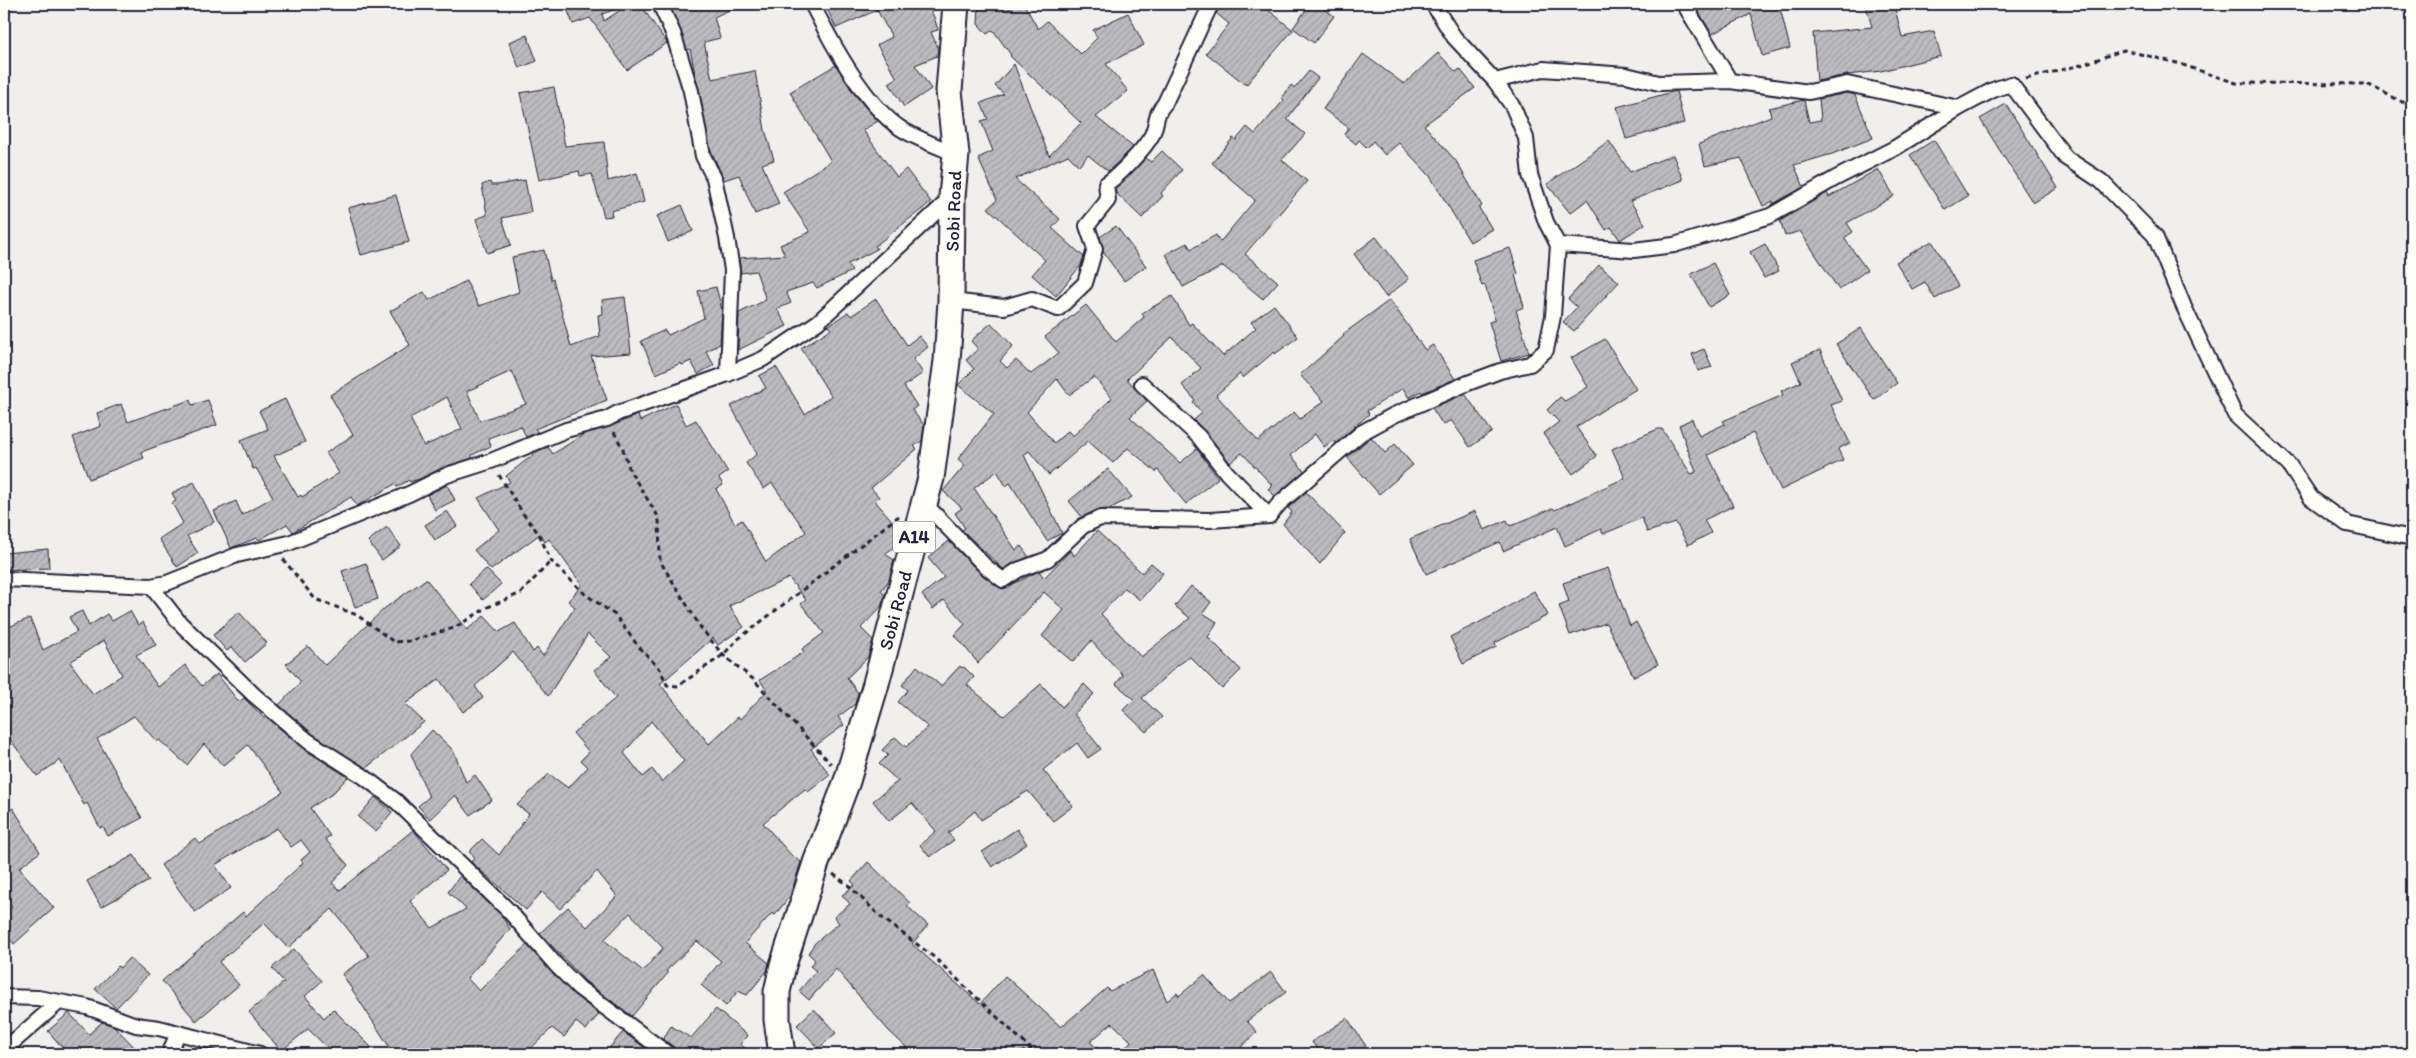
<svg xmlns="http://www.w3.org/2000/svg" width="2416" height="1058" font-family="Itim,sans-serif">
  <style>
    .building { fill: url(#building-hatch); stroke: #22223b; fill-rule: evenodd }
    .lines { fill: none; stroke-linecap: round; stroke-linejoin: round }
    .street-casing { stroke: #22223b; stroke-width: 18 }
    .highway-casing { stroke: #22223b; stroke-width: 29 }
    .path { stroke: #22223b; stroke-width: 3; stroke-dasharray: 5 4; stroke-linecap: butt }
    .street { stroke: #fdfcf7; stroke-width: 14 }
    .highway { stroke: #fdfcf7; stroke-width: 25 }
    .labels { text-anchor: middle; stroke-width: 4; stroke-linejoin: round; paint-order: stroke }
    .shield { fill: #fdfcf7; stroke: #646373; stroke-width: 1 }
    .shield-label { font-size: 18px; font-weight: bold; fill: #22223b }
    .street-label { font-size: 19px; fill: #22223b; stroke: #fdfcf7 }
  </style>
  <defs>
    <pattern id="building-hatch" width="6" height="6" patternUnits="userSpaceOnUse" patternTransform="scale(1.25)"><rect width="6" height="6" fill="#bcbcc0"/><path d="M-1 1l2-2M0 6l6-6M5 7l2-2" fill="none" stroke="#a1a1a6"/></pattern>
  </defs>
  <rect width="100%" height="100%" fill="#f0efec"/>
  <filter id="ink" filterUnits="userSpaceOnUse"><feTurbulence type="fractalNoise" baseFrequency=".02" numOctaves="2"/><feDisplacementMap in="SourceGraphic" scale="10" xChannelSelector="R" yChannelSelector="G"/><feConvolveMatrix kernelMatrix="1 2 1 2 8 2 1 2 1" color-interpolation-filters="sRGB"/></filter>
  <g filter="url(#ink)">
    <!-- building -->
    <g class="building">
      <polygon points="565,4 624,4 625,6 602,14 604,21 629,4 640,4 667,43 627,70 590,18 573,24"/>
      <polygon points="669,4 742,4 714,17 720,38 704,42 712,79 755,71 765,130 774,160 762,164 779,204 755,214 739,175 724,180 710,148 690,49 687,50"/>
      <polygon points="825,4 927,4 934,17 938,30 931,32 938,48 937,56 915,65 931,89 904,107 889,83 897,78 877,45 892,37 877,10 836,28"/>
      <polygon points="979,4 1001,4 1006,10 1017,4 1024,4 1038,29 1047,21 1081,54 1097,38 1093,30 1128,13 1144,45 1106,64 1128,91 1096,117 1133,147 1124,156 1108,171 1088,155 1079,166 1068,155 1015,179 1060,219 1052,228 1084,257 1081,265 1056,296 1032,275 1045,260 988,208 997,200 978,158 993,151 981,121 988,119 981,103 1004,94 995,86 1014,64 1049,156 1081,123 1010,56 1011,55 993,30 987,34 978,24"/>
      <polygon points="1224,4 1261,4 1293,30 1246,85 1206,53 1229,24 1216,13"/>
      <polygon points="1310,4 1318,4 1334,16 1314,43 1293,28"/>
      <polygon points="1706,4 1779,4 1790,48 1762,56 1751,14 1712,34 1697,9"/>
      <polygon points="1875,4 1894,4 1902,37 1934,31 1941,56 1881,71 1847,75 1817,81 1813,33 1872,27 1866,6"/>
      <polygon points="527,35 537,61 519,68 509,42"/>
      <polygon points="1438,53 1456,72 1460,69 1475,88 1424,125 1456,161 1482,206 1479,208 1492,229 1470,242 1430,176 1399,143 1385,155 1373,141 1367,148 1359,140 1356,144 1344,134 1349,128 1323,109 1363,54 1404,84"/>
      <polygon points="836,65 854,94 878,121 863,130 875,147 897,177 906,169 931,202 875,246 877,249 848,264 852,271 817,288 813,283 786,292 791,303 777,309 787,326 738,350 739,313 766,300 756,271 741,273 739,258 785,255 780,245 810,232 783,192 831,161 790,92"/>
      <polygon points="1309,71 1318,78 1287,119 1305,134 1282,160 1307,181 1245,254 1278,282 1263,299 1223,266 1183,287 1166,254 1187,243 1191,249 1216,235 1220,242 1255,200 1212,163 1233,138 1236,140 1247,127 1255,134 1284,100 1282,98 1291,85 1295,88"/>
      <polygon points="554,87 565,146 604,142 608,181 637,173 644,202 611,211 612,216 604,217 592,174 580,176 579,171 539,180 520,93"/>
      <polygon points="1676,91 1684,123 1626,139 1617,107"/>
      <polygon points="1847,93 1855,95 1873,138 1832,154 1794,165 1804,187 1773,204 1773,201 1763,206 1741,158 1705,166 1699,144 1771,116 1769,108 1804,100 1809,122 1821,120 1819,99"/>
      <polygon points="2006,104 2058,188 2033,203 1980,119"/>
      <polygon points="1934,140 1968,196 1945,210 1910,155"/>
      <polygon points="1609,141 1630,172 1673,155 1683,180 1630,201 1645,224 1620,240 1611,227 1606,230 1587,200 1570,213 1547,184"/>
      <polygon points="1162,151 1182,170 1161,193 1163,196 1142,218 1116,193 1115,188 1146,158 1151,162"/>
      <polygon points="1878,169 1894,196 1847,223 1853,232 1844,238 1867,270 1839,290 1800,231 1785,236 1780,221 1827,193 1829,197"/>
      <polygon points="525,180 531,212 502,218 511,245 487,253 476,219 487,215 482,185 490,182 491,185 497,185"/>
      <polygon points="396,195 409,242 361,255 348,208"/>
      <polygon points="682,205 693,231 668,242 657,216"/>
      <polygon points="1116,226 1146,266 1124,281 1103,252 1100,237"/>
      <polygon points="1376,237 1409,279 1386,297 1354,254"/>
      <polygon points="1932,241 1958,286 1935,299 1925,282 1912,289 1896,262"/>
      <polygon points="1765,244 1779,271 1764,278 1750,252"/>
      <polygon points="1510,248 1518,274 1515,275 1524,307 1516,310 1529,353 1501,361 1489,322 1495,320 1485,285 1482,286 1473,260"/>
      <path d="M 544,250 L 551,280 L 553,279 L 571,347 L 600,336 L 598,315 L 603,314 L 602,300 L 625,297 L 631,353 L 591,356 L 607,400 L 535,429 L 538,432 L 526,437 L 521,426 L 488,438 L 491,446 L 472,455 L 472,458 L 444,467 L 419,479 L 410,482 L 409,480 L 397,487 L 395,484 L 357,506 L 351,497 L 293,532 L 287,524 L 259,540 L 257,538 L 231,548 L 214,511 L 236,501 L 242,515 L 273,497 L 256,468 L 253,469 L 241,440 L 268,429 L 259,411 L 285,399 L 305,442 L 274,456 L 298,497 L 301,495 L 302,497 L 339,473 L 326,453 L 353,435 L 330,395 L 410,345 L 390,311 L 424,292 L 429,300 L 466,281 L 479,306 L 519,292 L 512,257 ZM 512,371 L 526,404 L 480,421 L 467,391 ZM 447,397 L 462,429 L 424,446 L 410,418 Z"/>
      <polygon points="1713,263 1730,295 1709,307 1691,274"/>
      <polygon points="1599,265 1619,282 1574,331 1563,322 1577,307 1568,299"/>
      <polygon points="716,287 722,310 720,344 706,351 714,365 698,374 691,361 682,365 681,363 656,374 641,341 665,330 668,335 704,318 698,291"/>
      <path d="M 1172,296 L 1189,325 L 1192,323 L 1223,356 L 1256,328 L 1251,322 L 1274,305 L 1298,337 L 1275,354 L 1274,352 L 1243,378 L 1240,374 L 1216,395 L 1258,441 L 1294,412 L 1300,419 L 1324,401 L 1300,375 L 1344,336 L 1343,334 L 1390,300 L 1425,350 L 1433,345 L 1455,379 L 1422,393 L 1421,391 L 1409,398 L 1403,388 L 1367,411 L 1369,414 L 1336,443 L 1333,441 L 1324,447 L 1315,434 L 1291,455 L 1304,471 L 1275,496 L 1268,489 L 1272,485 L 1242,453 L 1230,463 L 1206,432 L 1194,420 L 1202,413 L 1193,402 L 1195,400 L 1182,385 L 1201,368 L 1172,337 L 1127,379 L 1147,401 L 1130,417 L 1180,463 L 1197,449 L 1218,478 L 1186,504 L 1158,470 L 1156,472 L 1128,448 L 1113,463 L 1088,441 L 1049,475 L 1029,451 L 1024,455 L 1062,533 L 1047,541 L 1010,483 L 1006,486 L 997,471 L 974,488 L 1016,550 L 1021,546 L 1029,557 L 1003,569 L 962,530 L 965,528 L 955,513 L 962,508 L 943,491 L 965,465 L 958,459 L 994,414 L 958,385 L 974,369 L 966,360 L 978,349 L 971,341 L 991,323 L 1013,346 L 1000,361 L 1007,368 L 1016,360 L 1031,374 L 1059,353 L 1045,337 L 1086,305 L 1116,342 L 1144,317 L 1142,313 ZM 1094,377 L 1112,398 L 1073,436 L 1068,431 L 1054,443 L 1027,412 L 1057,379 L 1069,395 Z"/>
      <path d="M 876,299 L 907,345 L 919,336 L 928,347 L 913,359 L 923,373 L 904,386 L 917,406 L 912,410 L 924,425 L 922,441 L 914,446 L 917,449 L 871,488 L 879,497 L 875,501 L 902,532 L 899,543 L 885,554 L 894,560 L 889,580 L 881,591 L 885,595 L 881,607 L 861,628 L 873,640 L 868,657 L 847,678 L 858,693 L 855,704 L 838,717 L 844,725 L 811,749 L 830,775 L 808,792 L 805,789 L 763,823 L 792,856 L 801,862 L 790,896 L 775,915 L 772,913 L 745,943 L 769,963 L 767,971 L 747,995 L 738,991 L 726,1006 L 701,985 L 721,961 L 697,941 L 666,971 L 668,973 L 632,1016 L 585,981 L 540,933 L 568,907 L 587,927 L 617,896 L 597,871 L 560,909 L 542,892 L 526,910 L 471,862 L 475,857 L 469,852 L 482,839 L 499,855 L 529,814 L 517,805 L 549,774 L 568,788 L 588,767 L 581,760 L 589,752 L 573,733 L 616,698 L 594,670 L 611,657 L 588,634 L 548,696 L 513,652 L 475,686 L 483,698 L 463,712 L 439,679 L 405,704 L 424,722 L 366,768 L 313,734 L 279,705 L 301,682 L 286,664 L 308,646 L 325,665 L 385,608 L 426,579 L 467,630 L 484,616 L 499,632 L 515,623 L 533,652 L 537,648 L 543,656 L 575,607 L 568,601 L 582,585 L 549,539 L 545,542 L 540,534 L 491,570 L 474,550 L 499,530 L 478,498 L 510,482 L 506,476 L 533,455 L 533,453 L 548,447 L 553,454 L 584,434 L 609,427 L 638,415 L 640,421 L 676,404 L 686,425 L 696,420 L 728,472 L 719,478 L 723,485 L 716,489 L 735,524 L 742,520 L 766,562 L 806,532 L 772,483 L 764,489 L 746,463 L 757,454 L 731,406 L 766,388 L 759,376 L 776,367 L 805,414 L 831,396 L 801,348 L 831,329 L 828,326 L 848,312 L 851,316 ZM 789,578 L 806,600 L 801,604 L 824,633 L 802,649 L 804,652 L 760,680 L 767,691 L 740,719 L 738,717 L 709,744 L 660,684 L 713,638 L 718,645 L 744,627 L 729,606 ZM 651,721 L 684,761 L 662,782 L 652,769 L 643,777 L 624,753 ZM 630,913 L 663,948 L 643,971 L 604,940 Z"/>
      <polygon points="1861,328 1897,383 1874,400 1836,344"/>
      <polygon points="1605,339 1636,389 1576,427 1597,456 1573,474 1543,434 1559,422 1547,410 1560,397 1565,401 1588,387 1571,358"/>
      <polygon points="1704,349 1712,367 1698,371 1692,354"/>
      <polygon points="1820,350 1842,401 1831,405 1850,443 1838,449 1843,460 1781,490 1753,433 1708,455 1733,506 1704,520 1711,533 1688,545 1676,523 1647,532 1642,518 1603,534 1601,529 1565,546 1557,527 1503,551 1500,542 1426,574 1410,539 1475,511 1484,530 1507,520 1510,526 1553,508 1555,510 1625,478 1612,449 1658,429 1662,429 1691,474 1696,472 1679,425 1692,419 1699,436 1725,424 1723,421 1783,395 1781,391 1801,382 1792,362"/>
      <polygon points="1465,394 1492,432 1470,447 1451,420 1443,425 1432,408"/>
      <polygon points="190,400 192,405 208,400 217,425 141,452 144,458 89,479 73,437 101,426 97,413 121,404 128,422"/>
      <polygon points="1371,437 1385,453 1395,444 1413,465 1379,494 1347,457"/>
      <polygon points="1108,469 1132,497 1109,509 1097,510 1082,517 1069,501"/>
      <polygon points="194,482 214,522 187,536 198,553 177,567 159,539 183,523 172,503 176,501 172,493"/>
      <polygon points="447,485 455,500 435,510 427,495"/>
      <polygon points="1306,492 1345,533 1320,564 1283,524 1292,512 1288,508"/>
      <polygon points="447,511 457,526 435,540 425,525"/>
      <polygon points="387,527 401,546 382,560 368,541"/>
      <polygon points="1097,531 1142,573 1151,563 1163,573 1140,600 1125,588 1101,614 1141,657 1190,618 1175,606 1191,586 1211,602 1203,613 1217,622 1208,637 1241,670 1222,689 1190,657 1178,665 1142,698 1162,717 1146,732 1123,710 1134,699 1116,684 1123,675 1091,641 1073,662 1042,636 1064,610 1044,592 978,663 955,635 965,624 944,600 933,609 922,595 944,577 928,558 949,541 981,574 1003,589 1039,571 1044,578 1071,550 1074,556"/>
      <polygon points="48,549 49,568 4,570 4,553"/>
      <polygon points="366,563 378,599 355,607 342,571"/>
      <polygon points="1608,568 1630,626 1636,622 1658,664 1634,677 1606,623 1570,635 1559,606 1569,602 1563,583"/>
      <polygon points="486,569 501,584 483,600 469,584"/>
      <polygon points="1534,591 1548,615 1495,643 1496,647 1463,664 1450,637 1496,614"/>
      <path d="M 82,611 L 89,626 L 107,614 L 112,621 L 130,611 L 138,625 L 143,622 L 156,645 L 136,655 L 158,687 L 185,665 L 202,686 L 217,674 L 239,702 L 244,698 L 265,719 L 267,717 L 302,748 L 348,777 L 332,794 L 310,808 L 330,836 L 325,839 L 348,865 L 332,883 L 340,890 L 413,830 L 447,870 L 410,901 L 432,928 L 466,909 L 448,892 L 460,876 L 501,915 L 510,929 L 467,978 L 479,991 L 527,945 L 573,994 L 599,1014 L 586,1030 L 576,1022 L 564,1037 L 552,1028 L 525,1054 L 394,1054 L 342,974 L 369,956 L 332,909 L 288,948 L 264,923 L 219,962 L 239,985 L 196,1021 L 162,981 L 243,912 L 246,916 L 303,863 L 301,860 L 310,852 L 301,840 L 291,847 L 277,828 L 215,865 L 231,888 L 195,912 L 161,865 L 195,838 L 200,844 L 283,792 L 248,745 L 223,766 L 204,744 L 187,765 L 159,740 L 157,742 L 134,716 L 97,739 L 142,818 L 108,836 L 103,827 L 100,828 L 87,803 L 84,805 L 60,760 L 37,776 L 4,731 L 4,629 L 30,618 L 43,650 L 77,632 L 69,617 ZM 104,640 L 122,675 L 93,694 L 70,662 Z"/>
      <polygon points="239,612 267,643 245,662 232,647 227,651 213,635"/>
      <polygon points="917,666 941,686 960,666 962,668 964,667 974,677 967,685 1004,716 1041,684 1062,707 1084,684 1094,694 1074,714 1101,749 1088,758 1077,743 1043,770 1073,806 1053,821 1028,791 981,820 975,811 948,833 954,840 930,857 920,845 936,831 912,803 889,821 873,801 898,781 879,764 888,755 882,750 895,737 906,747 928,727 898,702 908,690 902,685"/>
      <polygon points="432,730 453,750 466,782 475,775 492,800 470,815 455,795 430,819 418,806 429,797 411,754"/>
      <polygon points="375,797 392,812 376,832 358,817"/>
      <polygon points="13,808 40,852 19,868 54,908 14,944 4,932 4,914 12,907 4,898 4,814"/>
      <polygon points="1017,829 1027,844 992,867 982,852"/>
      <polygon points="134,855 149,881 101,907 87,881"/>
      <polygon points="868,862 910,903 907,906 928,925 912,944 980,1004 1005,976 1061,1027 1107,988 1110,991 1153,970 1167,1001 1177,993 1179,996 1204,975 1229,1003 1271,972 1286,992 1247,1021 1257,1032 1241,1047 1248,1054 1120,1054 1131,1041 1112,1023 1090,1042 1104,1054 899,1054 906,1047 888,1030 836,969 809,1000 799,991 816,971 810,966 815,960 808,953 815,943 839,923 834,917 850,904 842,895 855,885 851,881"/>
      <polygon points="294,949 322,981 305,996 324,1018 333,1009 378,1054 334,1054 308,1029 281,1051 249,1012 284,982 272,968"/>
      <polygon points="129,958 148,975 116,1008 95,989 118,966 120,968"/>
      <polygon points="716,1009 748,1036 740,1044 752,1054 677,1054 674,1047 663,1039 671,1026 691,1038"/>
      <polygon points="814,1009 836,1033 819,1048 797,1025"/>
      <polygon points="69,1013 89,1034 102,1022 114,1026 141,1054 68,1054 48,1031"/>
      <polygon points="1347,1018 1366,1046 1353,1054 1321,1054 1312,1042"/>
      <polygon points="623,1032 654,1054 604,1054"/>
    </g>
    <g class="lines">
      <defs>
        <g id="street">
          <polyline points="660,4 673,33 691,91 703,156 714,178 727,238 732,270 728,374"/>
          <path d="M 812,4 C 831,42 864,104 900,128 C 917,139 937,146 956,154"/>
          <polyline points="1433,4 1454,37 1495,81 1513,107 1526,138 1530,175 1546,222 1558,245 1634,250 1674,245 1770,216 1836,178 1895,148 1959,108 1993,90 2011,84 2066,158 2101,181 2155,236 2184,307 2235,415 2289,465 2311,498 2347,524 2412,538"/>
          <polyline points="1684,4 1730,81"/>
          <polyline points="1495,81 1543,69 1626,75 1659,83 1730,81 1809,92 1847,84 1959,108"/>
          <path d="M 951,301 L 1004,307 L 1032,299 L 1058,309 L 1085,283 L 1095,249 L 1087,226 L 1108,200 L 1106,184 C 1118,177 1145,148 1152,135 C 1158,122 1154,115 1165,103 L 1211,4"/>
          <polyline points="1142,384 1199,437 1227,473 1269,516"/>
          <polyline points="924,503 986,567 1003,580 1018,570 1048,559 1083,526 1100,518 1210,520 1269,516 1280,503 1361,433 1394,415 1468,383 1500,371 1530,364 1546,350 1553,316 1558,245"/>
          <polyline points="4,579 151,586 167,583 237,555 289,543 409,494 447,475 491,461 566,430 607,419 618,413 728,374 763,359 818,322 952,197"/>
          <polyline points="151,586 179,622 254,695 308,741 363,776 397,802 509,911 556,965 579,988 668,1054"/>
          <polyline points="4,997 38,998 87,1007 136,1025 159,1028 260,1054"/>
          <polyline points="4,1050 59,1002"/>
          <polyline points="169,1054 178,1033"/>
        </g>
        <polyline id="highway" points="782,1054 777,1020 777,992 783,965 816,863 847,781 875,687 931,478 947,361 951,301 952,197 956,154 949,91 956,4"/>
      </defs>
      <!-- street casing -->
      <use href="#street" class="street-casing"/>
      <!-- highway casing -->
      <use href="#highway" class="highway-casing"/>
      <!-- path -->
      <g class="path">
        <polyline points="2026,79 2081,65 2124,50 2177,63 2236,83 2367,84 2412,107"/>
        <polyline points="614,432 623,449 630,471 659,518 660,561 701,628 723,655 753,679 831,764"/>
        <polyline points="499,475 524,515 539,534 551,561 585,594 615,615 638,646 660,669 667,685 678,686 723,655 737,640 899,516"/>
        <polyline points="283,559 315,599 357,615 394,642 409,641 454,628 488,607 521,593 551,561"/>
        <polyline points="833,874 848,885 881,917 935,958 1036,1054"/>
        <polyline points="1021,1054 1028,1048"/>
      </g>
      <!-- street -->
      <use href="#street" class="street"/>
      <!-- highway -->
      <use href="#highway" class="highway"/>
    </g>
  </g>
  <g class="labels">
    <!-- shield labels -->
    <rect class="shield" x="893" y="521.5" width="42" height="31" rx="4"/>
    <g class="shield-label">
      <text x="914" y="543">A14</text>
    </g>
    <!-- street labels -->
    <g class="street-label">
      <text transform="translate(953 211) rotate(-88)" y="7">Sobi Road</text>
      <text transform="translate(895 610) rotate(-75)" y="7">Sobi Road</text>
    </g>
  </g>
  <!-- margin -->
  <rect width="2416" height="1058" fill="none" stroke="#fdfcf7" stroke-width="20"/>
  <rect x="10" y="10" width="2396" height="1038" fill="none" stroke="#22223b" stroke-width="2" filter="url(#ink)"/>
</svg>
